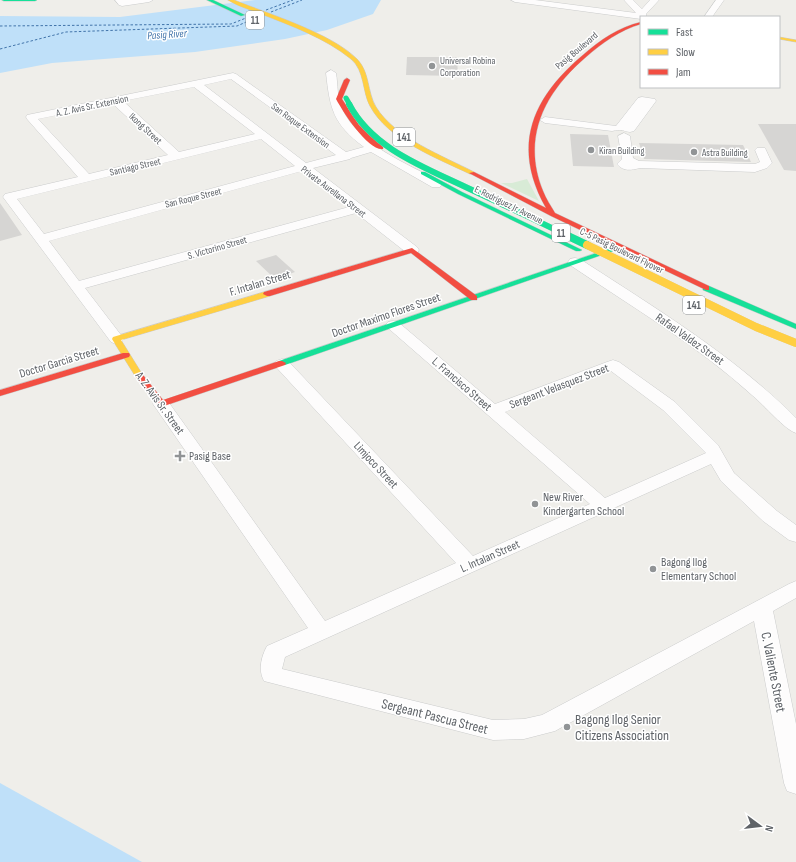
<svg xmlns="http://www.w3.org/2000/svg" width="796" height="862" font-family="'Sofia Sans Condensed',sans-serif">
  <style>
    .green { fill: #d8ebd6 }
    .water { fill: #bfe0f9 }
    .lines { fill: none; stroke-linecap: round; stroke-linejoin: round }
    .ferry { stroke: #4174aa; stroke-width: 1; stroke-dasharray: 2.5 2; stroke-linecap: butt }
    .building { fill: #d6d5d3 }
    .street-casing { stroke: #cbcccc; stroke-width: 1 }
    .fast-casing { stroke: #cacacb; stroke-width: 1 }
    .slow-casing { stroke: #cacacb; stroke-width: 1 }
    .jam-casing { stroke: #cacacb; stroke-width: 1 }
    .street { fill: #fdfcfc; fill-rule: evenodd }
    .fast { fill: #16e098; fill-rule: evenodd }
    .slow { fill: #ffcf43; fill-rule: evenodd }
    .jam { fill: #f24e42; fill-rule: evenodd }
    .fast-bridge-far2-casing { stroke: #d7ceb8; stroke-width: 5.5; stroke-linecap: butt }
    .fast-bridge-far1-casing { stroke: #d7ceb8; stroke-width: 6; stroke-linecap: butt }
    .fast-bridge-casing { stroke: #d7ceb8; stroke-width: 8; stroke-linecap: butt }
    .slow-bridge-casing { stroke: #d7ceb8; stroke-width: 8; stroke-linecap: butt }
    .fast-bridge-far2 { stroke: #16e098; stroke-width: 5 }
    .fast-bridge-far1 { stroke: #16e098; stroke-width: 6 }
    .fast-bridge { stroke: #16e098; stroke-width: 8 }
    .slow-bridge { stroke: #ffcf43; stroke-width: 8 }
    .poi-dot { fill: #919496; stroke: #fff; stroke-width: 1.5 }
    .labels { text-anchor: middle; stroke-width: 3; stroke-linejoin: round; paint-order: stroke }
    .far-street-label { font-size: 10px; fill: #5f6368; stroke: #fff }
    .far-poi-label { font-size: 10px; fill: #5f6368; stroke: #fff; text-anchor: start }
    .shield { fill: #fff; stroke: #8f9295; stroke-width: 1 }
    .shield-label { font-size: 11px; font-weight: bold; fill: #5f6368 }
    .far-water-label { font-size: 11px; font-style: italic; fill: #4174aa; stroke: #fff }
    .street-label { font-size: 12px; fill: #5f6368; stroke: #fff }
    .poi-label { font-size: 12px; fill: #5f6368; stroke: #fff; text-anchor: start }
    .near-street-label { font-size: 14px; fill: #5f6368; stroke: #fff }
    .near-poi-label { font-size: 14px; fill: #5f6368; stroke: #fff; text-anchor: start }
  </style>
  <rect width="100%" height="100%" fill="#efeeea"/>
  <!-- green -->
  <polygon class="green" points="527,179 539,201 501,183 512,183"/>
  <!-- water -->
  <g class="water">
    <polygon points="255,0 381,0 373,14 327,30 285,39 195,52 52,63 0,73 0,16 120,17"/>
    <polygon points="0,783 142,862 0,862"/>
  </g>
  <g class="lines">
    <!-- ferry -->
    <g class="ferry">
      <polyline points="266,10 293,0"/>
      <polyline points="271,12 302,0"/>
      <polyline points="0,26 231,24 256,14"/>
      <polyline points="0,49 66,32 237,26 260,16"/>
    </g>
  </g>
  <!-- building -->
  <g class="building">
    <polygon points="407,57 457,57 458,76 406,75"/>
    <polygon points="758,124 796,124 796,171 784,170"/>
    <polygon points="570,134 608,135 614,167 573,166"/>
    <polygon points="639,143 743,145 751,162 644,159"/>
    <polygon points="0,203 22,235 0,241"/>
    <polygon points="276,255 295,272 275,279 256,261"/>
  </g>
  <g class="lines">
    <defs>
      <g id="street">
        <polygon points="115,0 153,0 149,2 122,6 119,5"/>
        <polygon points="511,0 535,0 636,13 624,0 633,0 642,9 650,0 659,0 646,14 646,17 641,17 641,19 515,2"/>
        <polygon points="716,0 724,0 712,17 704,17"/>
        <path d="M 331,70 L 336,73 C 338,85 337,98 342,109 C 359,145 407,164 440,181 L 442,184 L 440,187 L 432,187 L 371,152 L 351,158 L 350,159 L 313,168 L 417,247 L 419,250 L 417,253 L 407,253 L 356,213 L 85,288 L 124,339 L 121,342 L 116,344 L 111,342 L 3,197 L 5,194 L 78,177 L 27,119 L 26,117 L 27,115 L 233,73 L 236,74 L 346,152 L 364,147 C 333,124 330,109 326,73 ZM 231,79 L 336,155 L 306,163 L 204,85 ZM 194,87 L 255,134 L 179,152 L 123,101 ZM 113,104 L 168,155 L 89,174 L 38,119 ZM 261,139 L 295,166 L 44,234 L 17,199 ZM 302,171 L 349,207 L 79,281 L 49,241 Z"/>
        <path d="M 642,97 L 655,99 L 656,101 L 634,131 L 630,132 C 620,130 622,129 612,131 L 545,123 L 540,120 L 545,117 L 616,126 L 638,98 Z"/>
        <path d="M 624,133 L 630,136 L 633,158 L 639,161 L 755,164 L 760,162 L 755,150 L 757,148 L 765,148 L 772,163 L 767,168 L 755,172 L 640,168 C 631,170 624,172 617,164 L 622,159 L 618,136 Z"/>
        <path d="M 575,258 L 580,259 C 655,308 732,354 796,418 L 796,433 C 785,430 764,405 753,396 C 697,345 632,307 570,265 L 568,262 L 570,259 Z"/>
        <path d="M 393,321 L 398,322 L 495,404 L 607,362 L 613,360 L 619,362 L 675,402 L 718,445 L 734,473 L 777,511 L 796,525 L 796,542 L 789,540 L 763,521 L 721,481 L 711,464 L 285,657 L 282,669 L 493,720 L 524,719 L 542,715 L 789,584 L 796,581 L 796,598 L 773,611 L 796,724 L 796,794 L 787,791 L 784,783 L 754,621 L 555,731 L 524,739 L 493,740 L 264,681 C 258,670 261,657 267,646 L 308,628 L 153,404 L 155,400 L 161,399 L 167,400 L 325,621 L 456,563 L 276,367 L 274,364 L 276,361 L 282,359 L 288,361 L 473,556 L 590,504 L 388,328 L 386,325 L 388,322 ZM 611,371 L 663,410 L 706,453 L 605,498 L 505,412 Z"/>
      </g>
      <g id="fast">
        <polygon points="2,0 37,0 35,1 4,1"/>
        <polygon points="207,0 213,0 245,15 241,16"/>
        <polygon points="421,172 425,172 462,192 582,250 580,251 576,251 458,194 421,174"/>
        <polygon points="617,246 621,248 619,249 285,365 282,365 278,363 279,361"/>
        <polygon points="703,286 709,286 796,324 796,329 703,290"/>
      </g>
      <g id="slow">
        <path d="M 228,0 L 234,0 C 269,14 331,33 357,59 C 370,72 367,92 376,107 C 395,138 443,156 474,172 L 474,174 L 470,174 C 437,158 388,140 370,106 C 362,91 365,71 351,59 C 325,38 292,26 261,14 C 251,10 237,6 228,0 Z"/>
        <polygon points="779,37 796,40 796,42 779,39"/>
        <polygon points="264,292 267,292 271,294 270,296 121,340 144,377 143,379 137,379 112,339 113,337"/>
      </g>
      <g id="jam">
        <path d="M 641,22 L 641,24 C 620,30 602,43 586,57 C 545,92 521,137 543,191 C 546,199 551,206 555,213 L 709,286 L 709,290 L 706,290 L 551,216 L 469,173 L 474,172 L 546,208 C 511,146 532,98 583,55 C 600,40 619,27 641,22 Z"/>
        <path d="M 347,78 L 350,80 L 342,99 L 359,125 L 383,147 L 383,149 C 368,151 343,112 336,99 L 344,80 Z"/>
        <polygon points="412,248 477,296 477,300 471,300 411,253 270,296 267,296 263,294 264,292"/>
        <polygon points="123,353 129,353 130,355 129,357 0,396 0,390"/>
        <polygon points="279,361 282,361 286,363 285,365 161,407 158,406 136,377 140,374 143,375 163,400"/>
      </g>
    </defs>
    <!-- street casing -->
    <use href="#street" class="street-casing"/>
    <!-- fast casing -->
    <use href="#fast" class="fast-casing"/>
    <!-- slow casing -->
    <use href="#slow" class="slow-casing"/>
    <!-- jam casing -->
    <use href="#jam" class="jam-casing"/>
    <!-- street -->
    <use href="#street" class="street"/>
    <!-- fast -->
    <use href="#fast" class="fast"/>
    <!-- slow -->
    <use href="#slow" class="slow"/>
    <!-- jam -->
    <use href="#jam" class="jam"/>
    <defs>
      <polyline id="fast-bridge-far2" points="346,98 350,105"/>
      <path id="fast-bridge-far1" d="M 349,104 C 373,150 427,168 472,190 C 504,205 536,220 568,236"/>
      <polyline id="fast-bridge" points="566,235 587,245"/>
      <polyline id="slow-bridge" points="587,245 756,327 796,343"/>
    </defs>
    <!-- fast-bridge-far2 casing -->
    <use href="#fast-bridge-far2" class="fast-bridge-far2-casing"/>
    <!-- fast-bridge-far1 casing -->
    <use href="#fast-bridge-far1" class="fast-bridge-far1-casing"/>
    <!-- fast-bridge casing -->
    <use href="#fast-bridge" class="fast-bridge-casing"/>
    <!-- slow-bridge casing -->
    <use href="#slow-bridge" class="slow-bridge-casing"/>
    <!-- fast-bridge-far2 -->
    <use href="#fast-bridge-far2" class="fast-bridge-far2"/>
    <!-- fast-bridge-far1 -->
    <use href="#fast-bridge-far1" class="fast-bridge-far1"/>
    <!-- fast-bridge -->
    <use href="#fast-bridge" class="fast-bridge"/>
    <!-- slow-bridge -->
    <use href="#slow-bridge" class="slow-bridge"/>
  </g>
  <!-- markers -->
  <g class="poi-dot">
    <circle cx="432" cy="66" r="4"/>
    <circle cx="591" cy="150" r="4"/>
    <circle cx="694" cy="152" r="4"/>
    <path d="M178 450h4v4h4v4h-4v4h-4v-4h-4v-4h4z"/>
    <circle cx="535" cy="504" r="4"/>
    <circle cx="653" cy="569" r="4"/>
    <circle cx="567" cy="727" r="4"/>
  </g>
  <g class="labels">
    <!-- far-street labels -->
    <g class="far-street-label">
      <text transform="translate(576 50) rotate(-40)" y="4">Pasig Boulevard</text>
      <text transform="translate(92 105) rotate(-12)" y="4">A. Z. Avis Sr. Extension</text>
      <text transform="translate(301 125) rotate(36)" y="4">San Roque Extension</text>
      <text transform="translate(146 128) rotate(43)" y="4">Ikong Street</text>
      <text transform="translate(135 166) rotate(-13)" y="4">Santiago Street</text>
      <text transform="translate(334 191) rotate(37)" y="4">Private Aurellana Street</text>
      <text transform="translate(193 197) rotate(-14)" y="4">San Roque Street</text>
      <text transform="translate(509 204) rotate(26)" y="4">E. Rodriguez Jr. Avenue</text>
      <text transform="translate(217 247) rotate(-16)" y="4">S. Victorino Street</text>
      <text transform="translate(622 250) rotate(26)" y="4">C-5 Pasig Boulevard Flyover</text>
    </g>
    <!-- far-poi labels -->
    <g class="far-poi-label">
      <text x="440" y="64">Universal Robina<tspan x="440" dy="12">Corporation</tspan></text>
      <text x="599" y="154">Kiran Building</text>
      <text x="702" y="156">Astra Building</text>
    </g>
    <!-- shield labels -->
    <g class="shield">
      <rect x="246" y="11" width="18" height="18" rx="3"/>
      <rect x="393" y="128" width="22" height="18" rx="3"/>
      <rect x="552" y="224" width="18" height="18" rx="3"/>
      <rect x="683" y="296" width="22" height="18" rx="3"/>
    </g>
    <g class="shield-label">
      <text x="255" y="24">11</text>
      <text x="404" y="141">141</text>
      <text x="561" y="237">11</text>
      <text x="694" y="309">141</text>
    </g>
    <!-- far-water labels -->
    <g class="far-water-label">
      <text transform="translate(167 34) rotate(-4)" y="4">Pasig River</text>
    </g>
    <!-- street labels -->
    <g class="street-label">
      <text transform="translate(260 283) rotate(-17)" y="4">F. Intalan Street</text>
      <text transform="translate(386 315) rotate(-19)" y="4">Doctor Maximo Flores Street</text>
      <text transform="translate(690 339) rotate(35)" y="4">Rafael Valdez Street</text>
      <text transform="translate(59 362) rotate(-17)" y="4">Doctor Garcia Street</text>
      <text transform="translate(462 384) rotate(41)" y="4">L. Francisco Street</text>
      <text transform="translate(559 386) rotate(-21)" y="4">Sergeant Velasquez Street</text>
      <text transform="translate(160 403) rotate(54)" y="4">A. Z. Avis Sr. Street</text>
      <text transform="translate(376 465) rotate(47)" y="4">Limjoco Street</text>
      <text transform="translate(490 556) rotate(-24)" y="4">L. Intalan Street</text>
    </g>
    <!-- poi labels -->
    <g class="poi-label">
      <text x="189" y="460">Pasig Base</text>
      <text x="543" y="501">New River<tspan x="543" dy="14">Kindergarten School</tspan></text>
      <text x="661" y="566">Bagong Ilog<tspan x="661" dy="14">Elementary School</tspan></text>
    </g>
    <!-- near-street labels -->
    <g class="near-street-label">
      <text transform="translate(774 672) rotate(79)" y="5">C. Valiente Street</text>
      <text transform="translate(435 716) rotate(14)" y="5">Sergeant Pascua Street</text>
    </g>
    <!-- near-poi labels -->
    <g class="near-poi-label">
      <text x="575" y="724">Bagong Ilog Senior<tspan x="575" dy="16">Citizens Association</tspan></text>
    </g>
  </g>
  <!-- legend -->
  <rect x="640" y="16" width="140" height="72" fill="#ffffff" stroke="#bfc1c3"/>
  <rect x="648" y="29" width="20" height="6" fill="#16e098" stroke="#bfc1c3"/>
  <text x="676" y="36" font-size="12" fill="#5f6368">Fast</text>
  <rect x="648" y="49" width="20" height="6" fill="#ffcf43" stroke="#bfc1c3"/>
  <text x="676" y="56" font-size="12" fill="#5f6368">Slow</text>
  <rect x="648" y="69" width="20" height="6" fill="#f24e42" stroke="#bfc1c3"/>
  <text x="676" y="76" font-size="12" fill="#5f6368">Jam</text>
  <!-- north arrow -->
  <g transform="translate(760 826) rotate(105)" stroke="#ffffff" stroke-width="3" paint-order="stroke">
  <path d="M0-3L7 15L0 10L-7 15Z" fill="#5f6368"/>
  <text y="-6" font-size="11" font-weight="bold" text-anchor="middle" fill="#5f6368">N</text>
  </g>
</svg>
